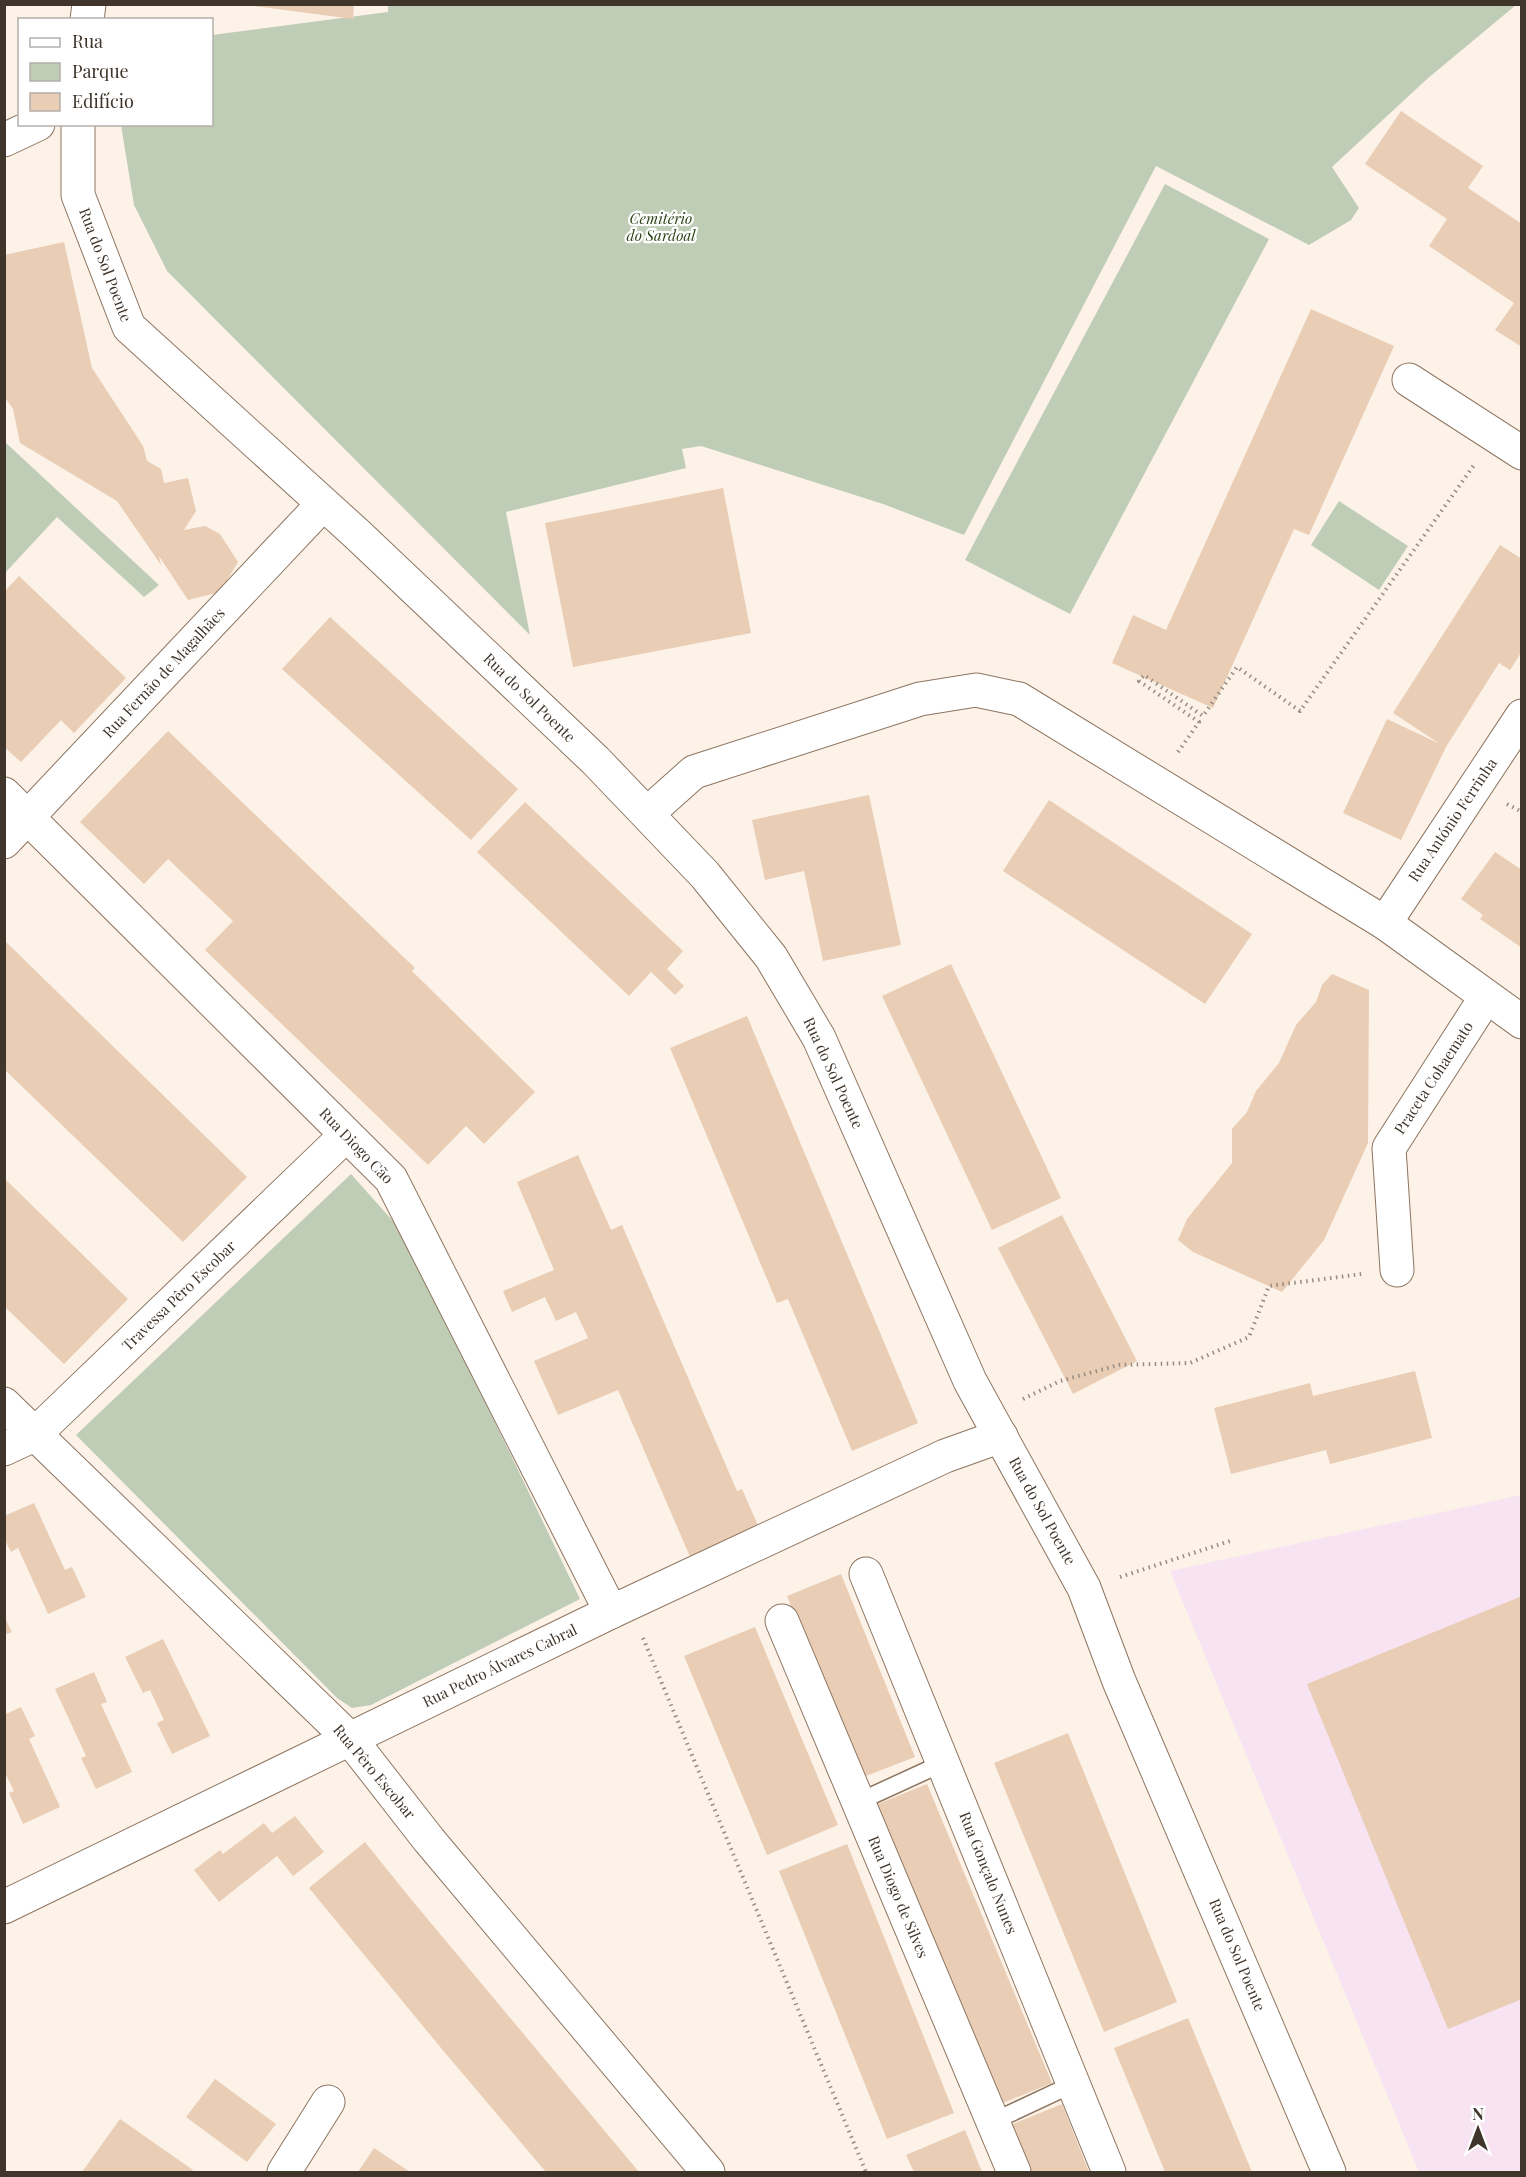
<svg xmlns="http://www.w3.org/2000/svg" width="1526" height="2177" font-family="'Playfair Display',serif">
  <style>
    .education { fill: #f8e3f2 }
    .green { fill: #c0cdb6 }
    .building { fill: #e9cdb5 }
    .lines { fill: none; stroke-linecap: round; stroke-linejoin: round }
    .service-casing { stroke: #8d7560; stroke-width: 19 }
    .minor-casing { stroke: #8d7560; stroke-width: 35 }
    .tertiary-casing { stroke: #8d7560; stroke-width: 35 }
    .path { stroke: #968c82; stroke-width: 4; stroke-dasharray: 1.5 4.5; stroke-linecap: butt }
    .service { stroke: #fff; stroke-width: 16 }
    .minor { stroke: #fff; stroke-width: 33 }
    .tertiary { stroke: #fff; stroke-width: 33 }
    .labels { text-anchor: middle; stroke-width: 4.5; stroke-linejoin: round; paint-order: stroke }
    .park-label { font-size: 15px; font-style: italic; fill: #2c4316; stroke: #fff }
    .street-label { font-size: 15px; fill: #3f352b; stroke: #fff }
  </style>
  <rect width="100%" height="100%" fill="#fdf2e8"/>
  <!-- education -->
  <polygon class="education" points="1521,1495 1521,2172 1419,2172 1170,1571"/>
  <!-- green -->
  <g class="green">
    <polygon points="388,5 1516,5 1427,79 1332,167 1359,208 1351,220 1309,245 1156,166 964,535 883,504 701,446 682,449 686,468 506,512 530,635 167,271 134,205 121,125 212,124 212,35 388,12"/>
    <polygon points="1165,184 1269,239 1070,614 965,560"/>
    <polygon points="5,442 159,585 144,597 57,517 5,573"/>
    <polygon points="1339,501 1408,546 1379,590 1311,545"/>
    <polygon points="351,1174 401,1230 424,1274 580,1599 371,1705 352,1708 337,1698 76,1435"/>
  </g>
  <!-- building -->
  <g class="building">
    <polygon points="239,4 354,4 353,19"/>
    <polygon points="1401,111 1483,166 1468,188 1522,224 1522,347 1495,330 1514,303 1429,246 1447,219 1365,164"/>
    <polygon points="64,242 92,368 143,446 147,461 161,469 164,483 188,478 196,511 184,530 205,526 220,534 238,562 220,592 188,600 159,556 161,565 117,501 20,443 13,409 4,396 4,255"/>
    <polygon points="1311,309 1394,346 1309,535 1294,529 1213,708 1112,663 1133,615 1166,630"/>
    <polygon points="723,488 751,633 573,667 545,523"/>
    <polygon points="1500,545 1522,559 1522,651 1510,670 1499,663 1446,747 1401,840 1343,813 1387,719 1440,744 1393,713"/>
    <polygon points="19,576 126,678 74,733 61,720 21,762 4,747 4,592"/>
    <polygon points="330,617 518,789 471,840 282,669"/>
    <polygon points="168,731 415,968 412,971 535,1092 484,1144 466,1126 428,1165 205,950 233,921 168,859 144,884 80,822"/>
    <polygon points="869,795 901,945 823,961 804,871 765,880 752,820"/>
    <polygon points="1049,800 1252,934 1205,1004 1003,871"/>
    <polygon points="525,802 683,951 667,969 684,986 675,995 651,972 629,996 477,852"/>
    <polygon points="1495,852 1522,870 1522,948 1480,919 1483,915 1461,899"/>
    <polygon points="4,940 247,1177 183,1242 4,1069"/>
    <polygon points="951,964 1061,1198 992,1230 882,996"/>
    <polygon points="1332,974 1369,990 1368,1143 1324,1240 1282,1292 1193,1252 1178,1240 1187,1219 1232,1163 1232,1129 1247,1112 1256,1091 1279,1063 1296,1025 1316,1002 1322,985"/>
    <polygon points="747,1016 918,1423 852,1451 788,1299 777,1303 670,1048"/>
    <polygon points="578,1155 611,1230 622,1225 737,1491 742,1489 760,1530 691,1559 618,1390 558,1415 534,1361 588,1338 576,1312 556,1321 545,1297 512,1312 503,1291 554,1270 517,1182"/>
    <polygon points="4,1178 128,1299 64,1364 4,1306"/>
    <polygon points="1062,1215 1137,1361 1073,1394 998,1248"/>
    <polygon points="1415,1371 1432,1438 1330,1464 1326,1450 1231,1474 1214,1408 1310,1383 1313,1396"/>
    <polygon points="34,1503 65,1570 72,1567 86,1597 48,1614 18,1548 11,1552 4,1538 4,1516"/>
    <polygon points="841,1574 915,1757 861,1778 787,1596"/>
    <polygon points="1522,1596 1522,1999 1448,2029 1307,1684"/>
    <polygon points="4,1616 12,1632 4,1635"/>
    <polygon points="755,1627 838,1825 767,1855 684,1656"/>
    <polygon points="163,1639 210,1736 172,1754 157,1723 164,1720 150,1690 143,1693 125,1657"/>
    <polygon points="94,1672 107,1702 101,1704 132,1772 96,1789 81,1758 86,1756 55,1689"/>
    <polygon points="21,1707 35,1736 29,1739 60,1807 23,1824 9,1793 14,1791 4,1771 4,1715"/>
    <polygon points="1068,1733 1177,2002 1104,2032 994,1763"/>
    <polygon points="927,1784 1052,2083 998,2105 873,1806"/>
    <polygon points="295,1816 324,1852 293,1876 277,1856 219,1902 194,1870 220,1850 223,1854 264,1823 272,1833"/>
    <polygon points="365,1842 410,1898 639,2172 546,2172 446,2054 309,1888"/>
    <polygon points="847,1844 954,2113 887,2139 779,1871"/>
    <polygon points="1188,2018 1202,2052 1252,2172 1165,2172 1156,2150 1114,2048"/>
    <polygon points="215,2079 276,2124 247,2162 186,2117"/>
    <polygon points="1062,2104 1089,2172 1027,2172 1008,2126"/>
    <polygon points="120,2119 193,2170 191,2172 82,2172"/>
    <polygon points="965,2130 982,2172 914,2172 906,2155"/>
    <polygon points="374,2148 410,2172 358,2172"/>
  </g>
  <g class="lines">
    <defs>
      <g id="service">
        <polyline points="858,1802 943,1763"/>
        <polyline points="992,2122 1073,2084"/>
      </g>
      <g id="minor">
        <polyline points="4,140 38,124"/>
        <polyline points="1409,380 1522,453"/>
        <polyline points="4,794 391,1179 611,1612"/>
        <polyline points="648,813 694,772 920,699 976,690 1019,699 1385,923 1522,1022"/>
        <polyline points="4,842 323,504"/>
        <polyline points="1385,923 1522,716"/>
        <polyline points="1397,1270 1389,1148 1486,997"/>
        <polyline points="4,1404 351,1740 429,1840 708,2172"/>
        <polyline points="4,1449 34,1435 346,1135"/>
        <polyline points="866,1574 1109,2172"/>
        <polyline points="782,1621 1014,2172"/>
        <polyline points="4,1907 611,1612 945,1456 1001,1436"/>
        <polyline points="284,2172 328,2102"/>
      </g>
      <g id="tertiary">
        <polyline points="87,20 89,4"/>
        <polyline points="78,124 78,195 129,327 358,535 596,761 705,875 771,957 819,1038 970,1381 1084,1588 1119,1681 1329,2172"/>
      </g>
    </defs>
    <!-- service casing -->
    <use href="#service" class="service-casing"/>
    <!-- minor casing -->
    <use href="#minor" class="minor-casing"/>
    <!-- tertiary casing -->
    <use href="#tertiary" class="tertiary-casing"/>
    <!-- path -->
    <g class="path">
      <polyline points="1178,752 1199,722 1139,681 1144,675 1203,716 1237,667 1300,711 1474,465"/>
      <polyline points="1507,804 1522,812"/>
      <polyline points="1023,1399 1060,1381 1119,1365 1190,1363 1249,1337 1269,1286 1362,1274"/>
      <polyline points="1120,1577 1233,1540"/>
      <polyline points="643,1638 866,2172"/>
    </g>
    <!-- service -->
    <use href="#service" class="service"/>
    <!-- minor -->
    <use href="#minor" class="minor"/>
    <!-- tertiary -->
    <use href="#tertiary" class="tertiary"/>
  </g>
  <g class="labels">
    <!-- park labels -->
    <g class="park-label">
      <text x="661" y="224">Cemitério<tspan x="661" dy="17">do Sardoal</tspan></text>
    </g>
    <!-- street labels -->
    <g class="street-label">
      <text transform="translate(105 265) rotate(69)" y="5">Rua do Sol Poente</text>
      <text transform="translate(164 673) rotate(-47)" y="5">Rua Fernão de Magalhães</text>
      <text transform="translate(529 698) rotate(44)" y="5">Rua do Sol Poente</text>
      <text transform="translate(1453 820) rotate(-56)" y="5">Rua António Ferrinha</text>
      <text transform="translate(833 1073) rotate(65)" y="5">Rua do Sol Poente</text>
      <text transform="translate(1434 1078) rotate(-57)" y="5">Praceta Cohaemato</text>
      <text transform="translate(356 1146) rotate(46)" y="5">Rua Diogo Cão</text>
      <text transform="translate(179 1296) rotate(-44)" y="5">Travessa Pêro Escobar</text>
      <text transform="translate(1042 1511) rotate(61)" y="5">Rua do Sol Poente</text>
      <text transform="translate(500 1666) rotate(-26)" y="5">Rua Pedro Álvares Cabral</text>
      <text transform="translate(374 1772) rotate(50)" y="5">Rua Pêro Escobar</text>
      <text transform="translate(988 1873) rotate(68)" y="5">Rua Gonçalo Nunes</text>
      <text transform="translate(898 1897) rotate(67)" y="5">Rua Diogo de Silves</text>
      <text transform="translate(1237 1955) rotate(67)" y="5">Rua do Sol Poente</text>
    </g>
  </g>
  <!-- border -->
  <rect width="1526" height="2177" fill="none" stroke="#3f352b" stroke-width="12"/>
  <!-- legend -->
  <rect x="18" y="18" width="195" height="108" fill="#ffffff" stroke="#b2aeaa" stroke-width="1.5"/>
  <rect x="30" y="38" width="30" height="9" fill="#ffffff" stroke="#b2aeaa" stroke-width="1.5"/>
  <text x="72" y="48" font-size="18" fill="#3f352b">Rua</text>
  <rect x="30" y="63" width="30" height="18" fill="#c0cdb6" stroke="#b2aeaa" stroke-width="1.5"/>
  <text x="72" y="78" font-size="18" fill="#3f352b">Parque</text>
  <rect x="30" y="93" width="30" height="18" fill="#e9cdb5" stroke="#b2aeaa" stroke-width="1.5"/>
  <text x="72" y="108" font-size="18" fill="#3f352b">Edifício</text>
  <!-- north arrow -->
  <g transform="translate(1478 2129)" stroke="#ffffff" stroke-width="4.5" paint-order="stroke">
  <path d="M0-4.5L10 22L0 15L-10 22Z" fill="#3f352b"/>
  <text y="-9" font-size="16" font-weight="bold" text-anchor="middle" fill="#3f352b">N</text>
  </g>
</svg>
